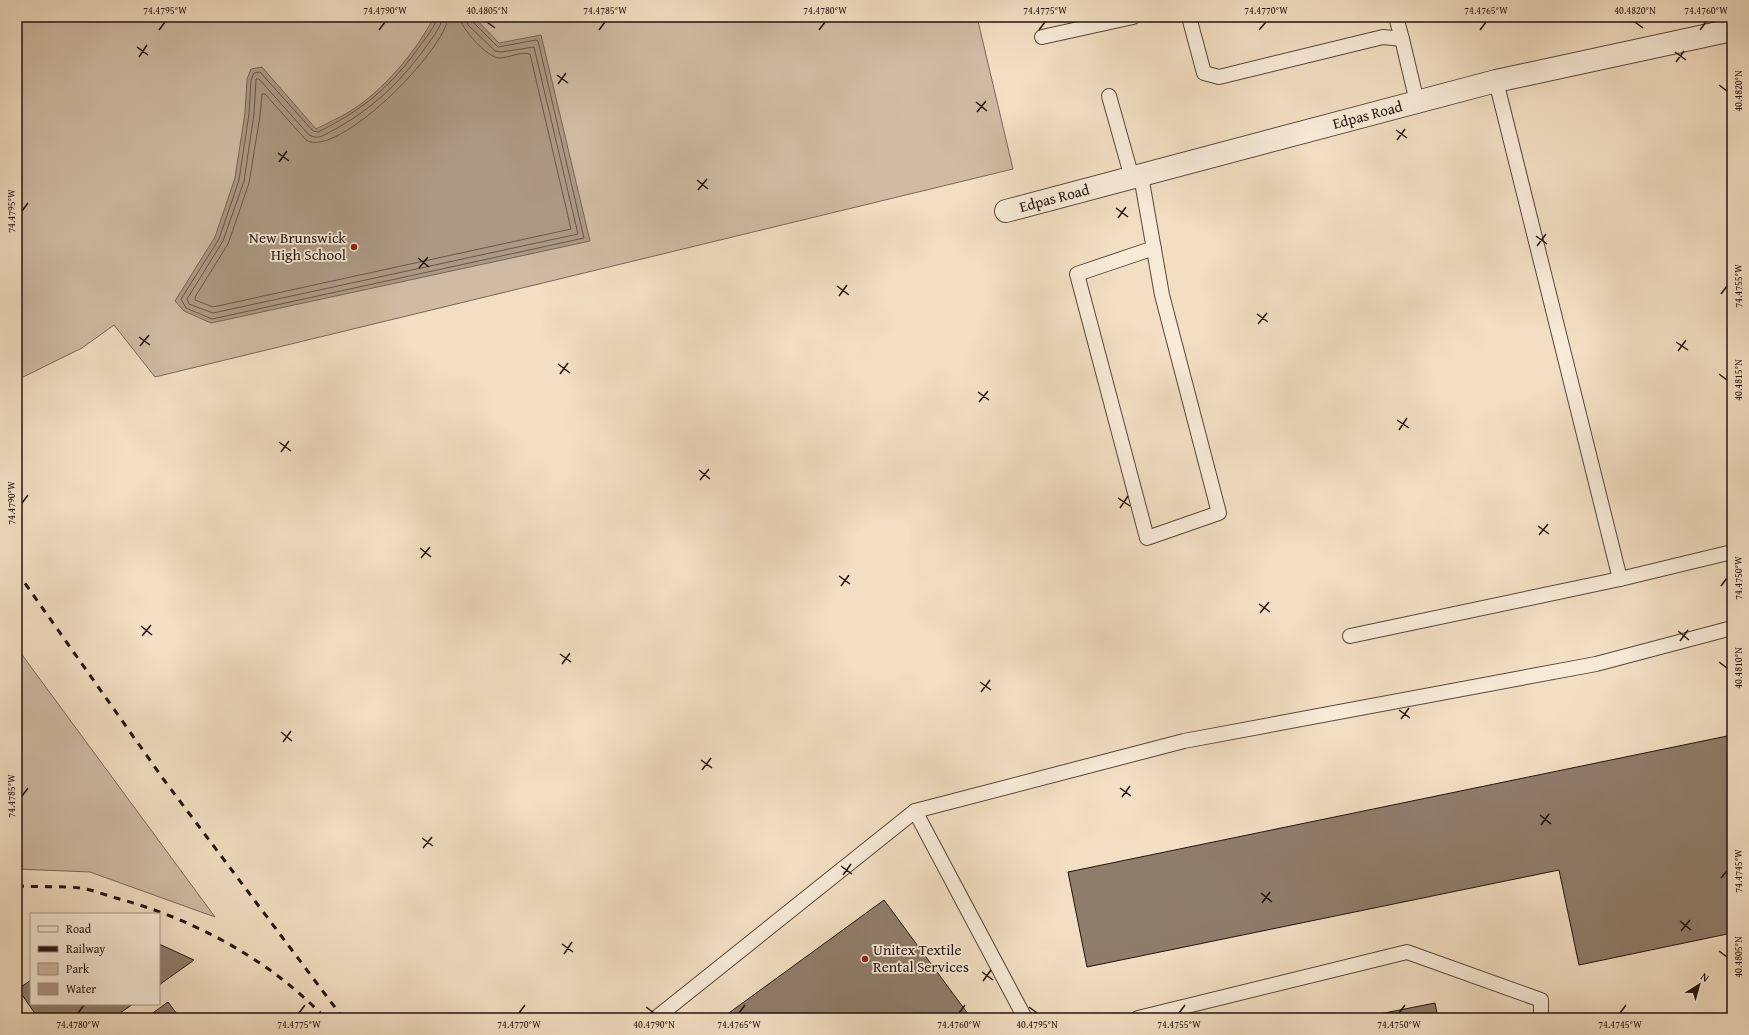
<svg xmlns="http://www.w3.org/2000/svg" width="1749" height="1035" font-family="'Gentium Book Plus',serif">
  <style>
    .green { fill: #cfbba3; stroke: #796758 }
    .water { fill: #ac9984; stroke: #756354 }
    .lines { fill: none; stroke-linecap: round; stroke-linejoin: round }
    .shore { stroke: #685648; stroke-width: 1 }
    .building { fill: #8f7d6b; stroke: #23130d }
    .service-casing { stroke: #57463a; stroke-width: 16 }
    .minor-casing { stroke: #57463a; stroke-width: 24 }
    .service { stroke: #f7ead7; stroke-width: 14 }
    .minor { stroke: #f7ead7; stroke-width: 22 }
    .rail { stroke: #23130d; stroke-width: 3; stroke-dasharray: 7 7; stroke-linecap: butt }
    .ticks { fill: none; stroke: #23130d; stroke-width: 1.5 }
    .poi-dot { fill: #8f2418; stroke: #f7ead7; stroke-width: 1.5 }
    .labels { text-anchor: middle; stroke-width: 3.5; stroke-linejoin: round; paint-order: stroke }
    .street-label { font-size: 15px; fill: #23130d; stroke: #f7ead7 }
    .poi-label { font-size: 15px; fill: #23130d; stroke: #f7ead7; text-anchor: end }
    .neatline { fill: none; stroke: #23130d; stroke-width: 1.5 }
    .ticks-label { font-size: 10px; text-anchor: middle; fill: #23130d }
  </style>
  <rect width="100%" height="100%" fill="#f2dec2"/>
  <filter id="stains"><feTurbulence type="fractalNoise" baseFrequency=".005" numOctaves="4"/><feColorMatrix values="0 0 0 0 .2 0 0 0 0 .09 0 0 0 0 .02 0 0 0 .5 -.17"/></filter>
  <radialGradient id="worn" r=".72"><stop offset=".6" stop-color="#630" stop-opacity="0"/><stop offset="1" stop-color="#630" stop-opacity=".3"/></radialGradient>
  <!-- green -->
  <g class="green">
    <polygon points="17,17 977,17 1013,169 155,377 114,325 82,348 17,380"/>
    <polygon points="17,648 215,917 90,872 17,869"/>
  </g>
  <!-- water -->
  <path class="water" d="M 434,17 L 474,17 L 499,43 L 541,35 L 590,241 L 211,323 L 184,311 L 175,301 L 215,237 L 235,178 L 245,113 L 247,79 L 251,69 L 262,67 L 316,129 C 327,123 339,118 349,112 C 384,90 415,53 434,17 Z"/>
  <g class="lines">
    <!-- shore -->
    <g class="shore">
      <path d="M 437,17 C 436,26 427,36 422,43 C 393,85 363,110 318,132 L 313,131 L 260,72 L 254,73 L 251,80 L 249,114 L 239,180 L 219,239 L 181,299 L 186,308 L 212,319 L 584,238 L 538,41 L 536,40 L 498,47 L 472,21 L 471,17"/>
      <path d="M 442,17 C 442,27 433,36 428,44 C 399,85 366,115 320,137 L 314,137 L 309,135 L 259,79 L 256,79 L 254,114 L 244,181 L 223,241 L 187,299 L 189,304 L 213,313 L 578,234 L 534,47 L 501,52 L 495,51 L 468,25 L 466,17"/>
      <path d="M 448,17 C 447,49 337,160 306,140 L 265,94 L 262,94 L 260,116 L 249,183 L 228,244 L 195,297 L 195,300 L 213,307 L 571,229 L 530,54 C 521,51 509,58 499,58 C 488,58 460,28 460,17"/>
    </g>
  </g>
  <!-- building -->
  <g class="building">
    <polygon points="1732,735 1732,933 1579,965 1559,870 1087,967 1068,872"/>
    <polygon points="884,900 971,1018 722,1018"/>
    <polygon points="159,944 194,960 159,985"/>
    <polygon points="31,980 31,1004 133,1004 113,1018 38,1018 18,989"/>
    <polygon points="168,1002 180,1018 146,1018"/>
    <polygon points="1435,1003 1438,1018 1359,1018"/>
  </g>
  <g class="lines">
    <defs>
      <g id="service">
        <polyline points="1189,17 1204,73 1219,77 1383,37 1402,39 1417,102"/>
        <polyline points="1396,17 1402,39"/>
        <polyline points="1042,37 1133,17"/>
        <polyline points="1496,81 1620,579"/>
        <polyline points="1109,96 1132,178"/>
        <polyline points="1141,176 1162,295 1219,513 1147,538 1077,274 1154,248"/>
        <polyline points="1350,636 1620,579 1732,552"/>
        <polyline points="915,811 1025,1018"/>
        <polyline points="656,1018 915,811 1184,741 1596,664 1732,628"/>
        <polyline points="1138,1018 1407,952 1541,1000 1541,1018"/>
      </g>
      <g id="minor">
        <path id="s1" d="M 1006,211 L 1496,81 L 1732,30"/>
      </g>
    </defs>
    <!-- service casing -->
    <use href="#service" class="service-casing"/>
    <!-- minor casing -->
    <use href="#minor" class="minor-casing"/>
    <!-- service -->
    <use href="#service" class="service"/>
    <!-- minor -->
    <use href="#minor" class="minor"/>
    <!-- rail -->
    <g class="rail">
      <polyline points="17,572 164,780 343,1018"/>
      <path d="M 17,886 C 38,887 60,886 81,888 C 93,890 105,895 116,898 C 194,919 270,960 325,1018"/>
    </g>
  </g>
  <!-- ticks -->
  <path class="ticks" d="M 487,22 L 495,28M 1635,22 L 1643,28M 159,30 L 165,22M 379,30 L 385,22M 599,30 L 605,22M 819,30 L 825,22M 1039,30 L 1045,22M 1259,30 L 1266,22M 1480,30 L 1486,22M 1700,30 L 1706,22M 137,47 L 148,55M 1675,52 L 1686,60M 139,57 L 147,45M 1676,62 L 1684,51M 557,75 L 568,83M 558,84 L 566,73M 1719,85 L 1727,91M 976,102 L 987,111M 977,112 L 986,101M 1396,130 L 1407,138M 1397,140 L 1405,129M 278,153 L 289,161M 279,162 L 287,151M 697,180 L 708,189M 698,190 L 707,179M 1116,208 L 1128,217M 22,211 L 28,203M 1118,218 L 1126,207M 1536,236 L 1547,244M 1537,246 L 1546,234M 418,258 L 429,267M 419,268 L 428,257M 837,286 L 849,295M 1721,294 L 1727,286M 839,296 L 847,285M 1257,314 L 1268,322M 1258,324 L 1267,313M 139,337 L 150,345M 1676,342 L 1688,350M 140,346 L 149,335M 1678,351 L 1686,340M 558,364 L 570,373M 560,374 L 568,363M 1719,374 L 1727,380M 978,392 L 989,400M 979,402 L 988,391M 1397,420 L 1409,428M 1399,430 L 1407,418M 279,442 L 291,451M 281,452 L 289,441M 699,470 L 710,479M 700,480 L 709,469M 1118,498 L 1130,506M 22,503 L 28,495M 1120,508 L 1128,496M 1538,526 L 1549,534M 1539,535 L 1548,524M 420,548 L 431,557M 421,558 L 430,547M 839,576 L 850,584M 841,586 L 849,575M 1721,586 L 1727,578M 1259,604 L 1270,612M 1260,613 L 1269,602M 141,626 L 152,635M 1678,631 L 1689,640M 142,636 L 151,625M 1680,641 L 1688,630M 560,654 L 571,662M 1719,662 L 1727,668M 562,664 L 570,653M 980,682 L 991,690M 981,692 L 990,680M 1399,710 L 1410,718M 1401,719 L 1409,708M 281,732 L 292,741M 283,742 L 291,731M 701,760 L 712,768M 702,770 L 711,758M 1120,788 L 1131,796M 22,796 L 28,788M 1122,797 L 1130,786M 1540,815 L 1551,824M 1541,825 L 1549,814M 422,838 L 433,846M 423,848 L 432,837M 841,866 L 852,874M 843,875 L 851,864M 1721,878 L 1727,871M 1261,893 L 1272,902M 1262,903 L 1270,892M 1680,921 L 1691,930M 1681,931 L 1690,920M 562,944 L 573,952M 1719,951 L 1727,957M 564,954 L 572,942M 982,972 L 993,980M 983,981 L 991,970M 646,1007 L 654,1013M 1029,1007 L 1037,1013M 78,1013 L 84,1005M 299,1013 L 305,1005M 519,1013 L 525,1005M 739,1013 L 745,1005M 959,1013 L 965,1005M 1179,1013 L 1185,1005M 1399,1013 L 1405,1005M 1620,1013 L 1626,1005"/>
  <!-- markers -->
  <g class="poi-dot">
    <circle cx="354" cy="247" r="4"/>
    <circle cx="865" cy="959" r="4"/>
  </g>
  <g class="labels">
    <!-- street labels -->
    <g class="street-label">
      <text dy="5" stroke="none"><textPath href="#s1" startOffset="374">Edpas Road</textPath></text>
      <text dy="5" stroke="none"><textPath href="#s1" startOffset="50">Edpas Road</textPath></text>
    </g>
    <!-- poi labels -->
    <g class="poi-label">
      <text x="346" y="243">New Brunswick<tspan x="346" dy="17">High School</tspan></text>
      <text x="873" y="955" text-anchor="start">Unitex Textile<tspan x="873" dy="17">Rental Services</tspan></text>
    </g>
  </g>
  <!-- margin -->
  <rect width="1749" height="1035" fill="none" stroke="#f2dec2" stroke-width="44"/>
  <!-- legend -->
  <rect x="30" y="913" width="130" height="92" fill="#f7ead7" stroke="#a29486"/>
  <rect x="38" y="926" width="20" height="6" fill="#f7ead7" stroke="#a29486"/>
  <text x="66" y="933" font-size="12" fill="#23130d">Road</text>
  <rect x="38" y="946" width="20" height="6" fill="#23130d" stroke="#a29486"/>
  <text x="66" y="953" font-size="12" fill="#23130d">Railway</text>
  <rect x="38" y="963" width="20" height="12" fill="#cfbba3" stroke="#a29486"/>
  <text x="66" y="973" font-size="12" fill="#23130d">Park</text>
  <rect x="38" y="983" width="20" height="12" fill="#ac9984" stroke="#a29486"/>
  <text x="66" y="993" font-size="12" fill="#23130d">Water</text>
  <!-- north arrow -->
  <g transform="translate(1699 985) rotate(37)" stroke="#f7ead7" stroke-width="3" paint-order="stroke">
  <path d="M0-3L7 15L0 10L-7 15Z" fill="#23130d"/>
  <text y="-6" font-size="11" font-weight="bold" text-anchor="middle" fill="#23130d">N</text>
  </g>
  <rect x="22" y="22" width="1705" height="991" class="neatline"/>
  <g class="ticks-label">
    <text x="165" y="14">74.4795°W</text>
    <text x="385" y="14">74.4790°W</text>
    <text x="487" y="14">40.4805°N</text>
    <text x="605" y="14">74.4785°W</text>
    <text x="825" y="14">74.4780°W</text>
    <text x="1045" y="14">74.4775°W</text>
    <text x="1266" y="14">74.4770°W</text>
    <text x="1486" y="14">74.4765°W</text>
    <text x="1635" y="14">40.4820°N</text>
    <text x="1706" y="14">74.4760°W</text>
    <text transform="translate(1738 91) rotate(-90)" y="4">40.4820°N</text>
    <text transform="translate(11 211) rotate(-90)" y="4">74.4795°W</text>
    <text transform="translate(1738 286) rotate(-90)" y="4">74.4755°W</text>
    <text transform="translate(1738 380) rotate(-90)" y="4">40.4815°N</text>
    <text transform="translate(11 503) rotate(-90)" y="4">74.4790°W</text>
    <text transform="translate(1738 578) rotate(-90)" y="4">74.4750°W</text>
    <text transform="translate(1738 668) rotate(-90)" y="4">40.4810°N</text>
    <text transform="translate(11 796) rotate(-90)" y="4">74.4785°W</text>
    <text transform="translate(1738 871) rotate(-90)" y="4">74.4745°W</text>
    <text transform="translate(1738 957) rotate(-90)" y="4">40.4805°N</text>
    <text x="78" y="1028">74.4780°W</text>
    <text x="299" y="1028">74.4775°W</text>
    <text x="519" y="1028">74.4770°W</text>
    <text x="654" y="1028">40.4790°N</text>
    <text x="739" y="1028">74.4765°W</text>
    <text x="959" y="1028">74.4760°W</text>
    <text x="1037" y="1028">40.4795°N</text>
    <text x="1179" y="1028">74.4755°W</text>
    <text x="1399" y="1028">74.4750°W</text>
    <text x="1620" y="1028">74.4745°W</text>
  </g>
  <rect width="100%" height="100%" filter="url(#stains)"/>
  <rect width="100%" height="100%" fill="url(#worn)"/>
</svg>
